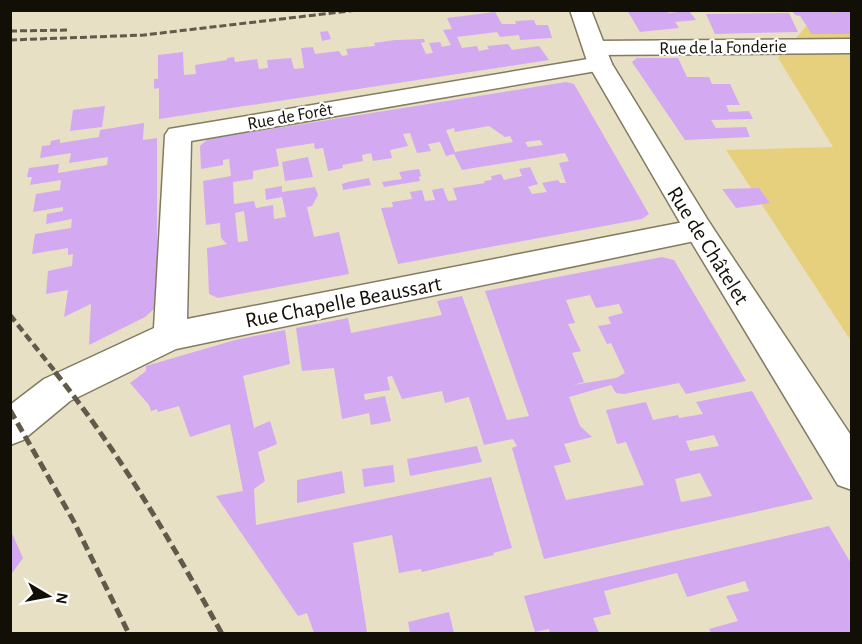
<svg xmlns="http://www.w3.org/2000/svg" width="862" height="644" font-family="'Alegreya Sans',sans-serif">
  <style>
    .green { fill: #e7d07d }
    .building { fill: #d3a9f2; fill-rule: evenodd }
    .lines { fill: none; stroke-linecap: round; stroke-linejoin: round }
    .street-casing { stroke: #827b61; stroke-width: 3 }
    .secondary-casing { stroke: #827b61; stroke-width: 3 }
    .street { fill: #fff; fill-rule: evenodd }
    .secondary { fill: #fff; fill-rule: evenodd }
    .rail-far2 { stroke: #5f5a4a; stroke-width: 3; stroke-dasharray: 7 3; stroke-linecap: butt }
    .rail-far1 { stroke: #5f5a4a; stroke-width: 4.5; stroke-dasharray: 8 4.5; stroke-linecap: butt }
    .rail { stroke: #5f5a4a; stroke-width: 5; stroke-dasharray: 10 5; stroke-linecap: butt }
    .labels { text-anchor: middle; stroke-width: 4.5; stroke-linejoin: round; paint-order: stroke }
    .far-street-label { font-size: 18px; fill: #120f06; stroke: #fff }
    .street-label { font-size: 22px; fill: #120f06; stroke: #fff }
  </style>
  <rect width="100%" height="100%" fill="#e8e0c4"/>
  <!-- green -->
  <polygon class="green" points="820,11 851,11 851,341 726,150 833,147 778,58"/>
  <!-- building -->
  <g class="building">
    <polygon points="627,10 667,10 669,13 689,11 696,20 675,22 679,28 640,32"/>
    <polygon points="792,10 830,10 832,13 847,10 852,13 852,34 812,34 800,16 795,15"/>
    <polygon points="495,12 502,24 516,24 515,21 534,20 536,25 548,25 552,38 520,40 519,35 500,37 497,32 457,37 462,48 477,46 479,51 489,49 487,46 508,44 512,50 539,46 549,60 159,119 159,88 154,89 154,79 158,79 158,55 183,52 184,75 196,74 195,65 227,60 227,58 234,57 235,62 257,59 259,69 268,68 267,60 291,58 294,69 304,68 301,48 313,47 315,54 339,51 342,56 348,55 346,49 375,46 374,43 395,40 424,39 425,42 421,43 426,54 433,53 429,43 440,42 442,47 451,45 443,30 452,29 447,18"/>
    <polygon points="789,13 798,32 715,34 706,14"/>
    <polygon points="328,31 331,39 322,41 320,32"/>
    <polygon points="637,58 678,58 687,77 709,77 712,84 730,84 740,105 726,105 729,112 749,111 753,119 711,120 716,128 746,127 750,137 685,140 632,62"/>
    <path d="M 566,82 L 574,84 L 649,214 L 642,219 L 398,264 L 381,208 L 393,207 L 392,202 L 412,199 L 410,192 L 422,190 L 425,201 L 435,200 L 432,190 L 443,188 L 448,201 L 457,200 L 453,188 L 485,183 L 484,181 L 492,180 L 491,176 L 501,174 L 504,180 L 522,176 L 519,169 L 530,167 L 538,184 L 528,187 L 532,194 L 547,192 L 542,183 L 558,180 L 560,183 L 566,183 L 559,163 L 569,161 L 565,153 L 462,170 L 454,154 L 446,156 L 440,142 L 428,144 L 431,151 L 417,153 L 410,133 L 403,134 L 408,146 L 390,150 L 392,158 L 373,161 L 371,153 L 362,155 L 363,161 L 342,165 L 343,168 L 328,171 L 323,148 L 315,149 L 314,143 L 276,149 L 279,166 L 253,171 L 253,179 L 233,182 L 234,204 L 254,201 L 256,208 L 273,205 L 274,219 L 286,217 L 282,197 L 266,200 L 265,189 L 282,186 L 282,192 L 315,187 L 318,195 L 312,206 L 307,207 L 314,237 L 339,232 L 349,274 L 218,298 L 209,294 L 207,248 L 227,244 L 221,238 L 220,223 L 206,225 L 203,181 L 231,176 L 229,159 L 223,160 L 223,165 L 201,169 L 200,146 L 208,139 ZM 489,126 L 505,137 L 510,136 L 513,142 L 455,152 L 446,130 L 454,128 L 455,132 ZM 540,140 L 543,145 L 528,147 L 525,142 ZM 244,211 L 248,241 L 238,242 L 235,213 Z"/>
    <polygon points="105,106 102,127 70,131 73,110"/>
    <polygon points="144,123 143,140 157,138 157,306 145,317 89,345 91,304 64,317 68,290 46,294 48,271 72,266 73,254 68,255 68,248 32,254 35,234 71,228 72,219 46,224 47,214 63,211 63,207 33,212 36,194 60,190 61,180 30,185 32,177 27,177 29,168 59,164 58,173 107,165 108,157 69,163 71,153 40,158 42,146 50,145 51,141 60,139 60,143 99,137 100,130"/>
    <polygon points="308,157 313,177 285,181 282,162"/>
    <polygon points="419,169 421,176 419,177 420,181 384,187 382,182 402,179 399,172"/>
    <polygon points="369,178 371,185 343,190 342,184 348,182"/>
    <polygon points="759,188 770,203 736,208 722,189"/>
    <path d="M 662,257 L 674,260 L 746,381 L 686,394 L 679,383 L 624,394 L 616,393 L 611,385 L 569,397 L 580,426 L 592,437 L 564,444 L 571,462 L 554,466 L 566,500 L 644,485 L 626,442 L 617,444 L 606,410 L 646,402 L 653,420 L 678,415 L 679,418 L 703,414 L 696,402 L 752,391 L 813,499 L 544,559 L 512,448 L 517,446 L 513,439 L 484,445 L 469,397 L 445,403 L 442,391 L 402,399 L 392,376 L 387,377 L 390,390 L 364,394 L 365,400 L 385,396 L 391,421 L 371,425 L 369,413 L 342,419 L 334,368 L 302,371 L 296,328 L 348,318 L 351,333 L 442,315 L 437,301 L 462,296 L 507,420 L 529,416 L 485,291 ZM 590,295 L 596,308 L 619,304 L 623,313 L 608,317 L 611,324 L 598,326 L 607,344 L 611,343 L 625,373 L 616,378 L 573,385 L 584,382 L 572,353 L 581,351 L 568,324 L 575,323 L 566,300 ZM 714,435 L 719,446 L 690,451 L 686,441 ZM 700,473 L 712,496 L 681,502 L 675,479 Z"/>
    <polygon points="285,330 290,364 243,376 254,428 270,421 277,444 258,452 265,481 254,489 256,525 491,477 512,548 493,553 494,555 422,572 421,569 399,573 392,535 353,543 367,632 314,633 307,613 298,616 216,496 243,491 230,424 190,437 179,406 158,412 157,409 151,411 149,405 130,383 146,371 146,366 235,340"/>
    <polygon points="477,446 482,462 410,476 407,459"/>
    <polygon points="393,465 395,482 364,487 362,469"/>
    <polygon points="342,471 345,493 297,503 297,480"/>
    <polygon points="829,526 852,565 852,633 711,633 709,629 738,621 726,596 749,591 745,581 687,597 677,573 604,591 611,614 593,618 599,633 550,633 549,629 535,632 524,596"/>
    <polygon points="10,529 23,558 10,576"/>
    <polygon points="449,612 454,633 410,633 408,622"/>
  </g>
  <g class="lines">
    <defs>
      <g id="street">
        <polygon points="852,39 852,53 595,55 587,53 584,48 587,43 595,41"/>
        <polygon points="600,57 608,59 612,64 608,69 191,141 187,319 699,219 709,222 714,230 709,238 176,349 70,401 23,440 10,445 10,405 44,379 154,328 165,135 169,129"/>
      </g>
      <polygon id="secondary" points="570,10 591,10 612,64 709,222 852,437 852,490 838,485 689,238 588,64"/>
    </defs>
    <!-- street casing -->
    <use href="#street" class="street-casing"/>
    <!-- secondary casing -->
    <use href="#secondary" class="secondary-casing"/>
    <!-- street -->
    <use href="#street" class="street"/>
    <!-- secondary -->
    <use href="#secondary" class="secondary"/>
    <!-- rail-far2 -->
    <g class="rail-far2">
      <polyline points="10,31 70,30"/>
      <polyline points="10,40 144,35 358,10"/>
    </g>
    <!-- rail-far1 -->
    <polyline class="rail-far1" points="10,315 57,374"/>
    <!-- rail -->
    <g class="rail">
      <path d="M 55,372 C 120,453 172,543 222,634"/>
      <polyline points="10,410 73,520 129,634"/>
    </g>
  </g>
  <g class="labels">
    <!-- far-street labels -->
    <g class="far-street-label">
      <text transform="translate(723 47) rotate(-1)" y="6">Rue de la Fonderie</text>
      <text transform="translate(290 116) rotate(-10)" y="6">Rue de Forêt</text>
    </g>
    <!-- street labels -->
    <g class="street-label">
      <text transform="translate(709 245) rotate(58)" y="8">Rue de Châtelet</text>
      <text transform="translate(343 301) rotate(-11)" y="8">Rue Chapelle Beaussart</text>
    </g>
  </g>
  <!-- border -->
  <rect width="862" height="644" fill="none" stroke="#120f06" stroke-width="24"/>
  <!-- north arrow -->
  <g transform="translate(48 596) rotate(100)" stroke="#ffffff" stroke-width="4.5" paint-order="stroke">
  <path d="M0-4.5L10 22L0 15L-10 22Z" fill="#120f06"/>
  <text y="-9" font-size="16" font-weight="bold" text-anchor="middle" fill="#120f06">N</text>
  </g>
</svg>
